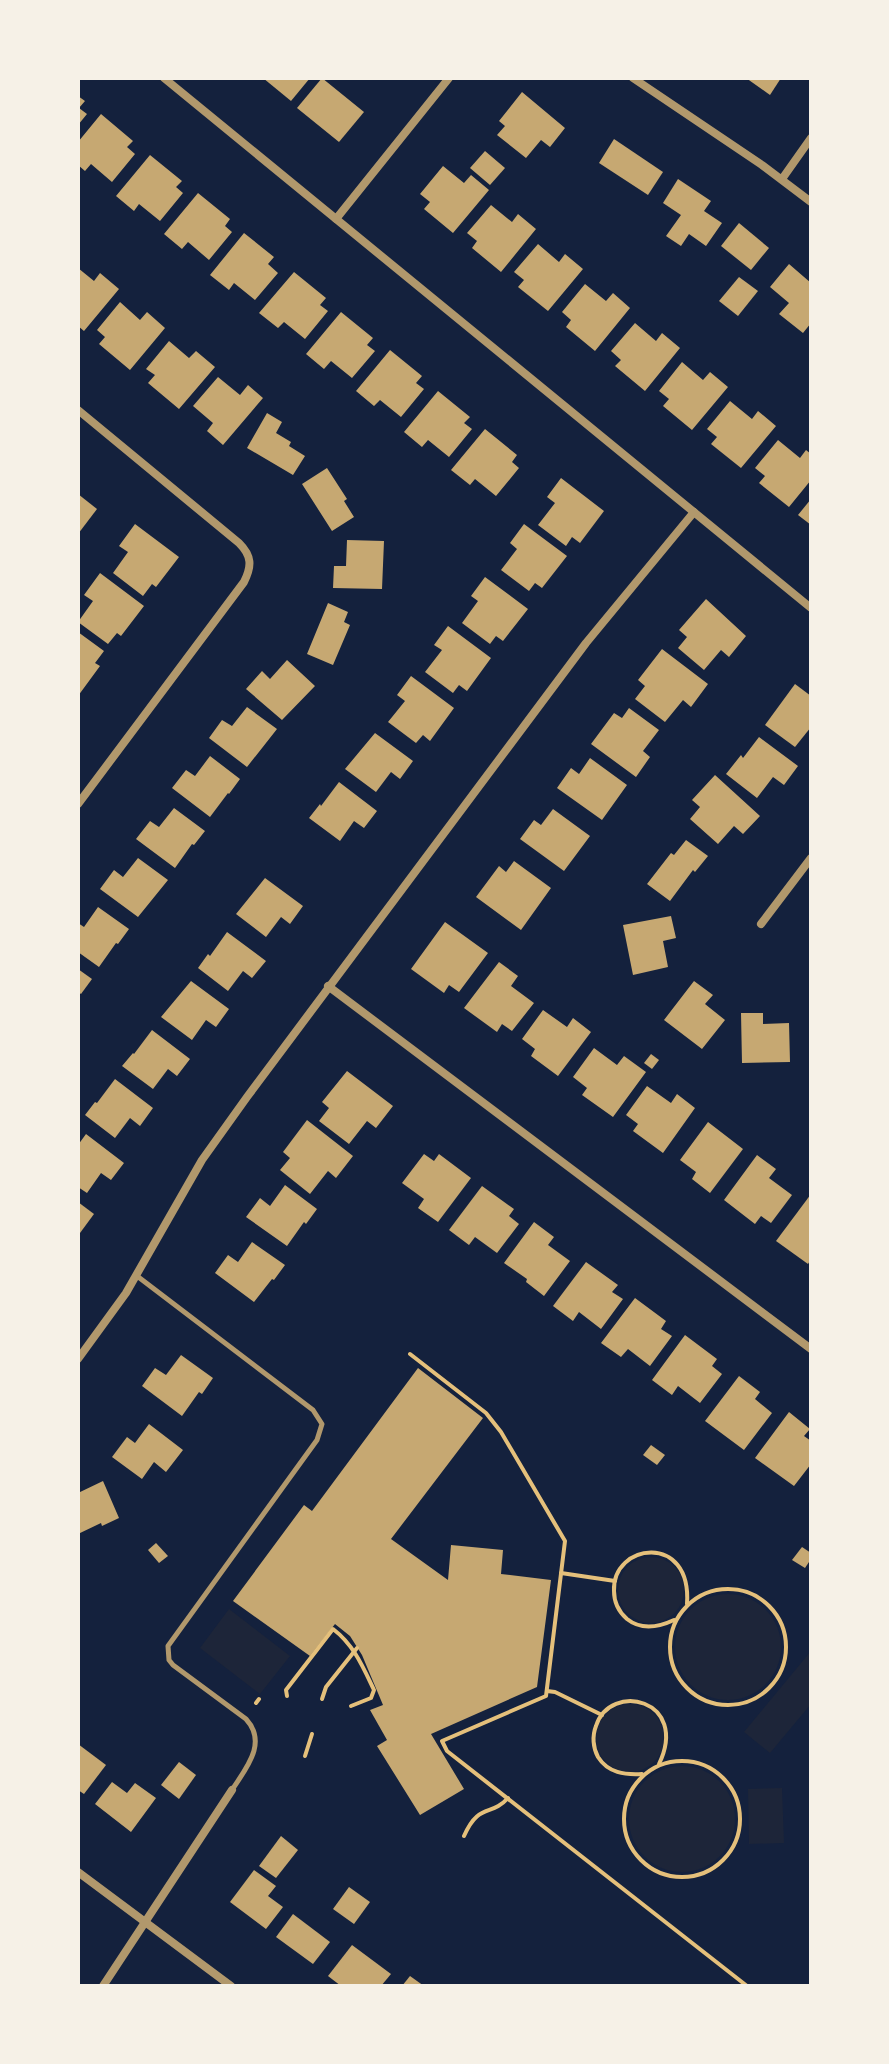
<svg xmlns="http://www.w3.org/2000/svg" width="889" height="2064" font-family="'Times New Roman',serif">
  <style>
    .green { fill: #1d2539 }
    .building { fill: #c6a872 }
    .lines { fill: none; stroke-linecap: round; stroke-linejoin: round }
    .path { stroke: #e5c07b; stroke-width: 4 }
    .service { stroke: #b1986c; stroke-width: 5 }
    .minor { stroke: #b1986c; stroke-width: 8 }
  </style>
  <rect width="100%" height="100%" fill="#14213d"/>
  <!-- green -->
  <g class="green">
    <circle cx="651" cy="1590" r="33"/>
    <circle cx="728" cy="1647" r="53"/>
    <polygon points="229,1609 290,1656 260,1694 200,1648"/>
    <polygon points="811,1651 811,1704 770,1753 744,1732"/>
    <circle cx="630" cy="1738" r="34"/>
    <circle cx="682" cy="1819" r="53"/>
    <polygon points="782,1788 784,1843 749,1844 748,1789"/>
  </g>
  <!-- building -->
  <g class="building">
    <polygon points="263,78 310,78 291,101"/>
    <polygon points="322,78 364,112 339,142 297,108"/>
    <polygon points="746,78 781,78 770,95"/>
    <polygon points="522,92 565,128 550,147 541,140 526,158 497,135 505,126 499,121"/>
    <polygon points="78,96 85,101 79,108 87,114 78,125"/>
    <polygon points="101,114 133,141 127,147 135,154 112,182 91,164 85,171 78,165 78,142"/>
    <polygon points="614,139 663,172 648,195 599,163"/>
    <polygon points="485,151 505,168 490,185 470,168"/>
    <polygon points="150,155 182,181 176,187 183,193 160,221 139,204 134,211 116,196"/>
    <polygon points="443,166 464,183 471,175 489,190 453,233 424,209 430,202 420,194"/>
    <polygon points="678,179 711,201 704,211 722,223 706,246 689,234 681,246 666,236 681,215 663,203"/>
    <polygon points="198,193 230,219 225,226 232,232 209,260 188,242 182,249 164,234"/>
    <polygon points="491,205 512,222 518,214 536,229 501,272 472,248 477,241 467,233"/>
    <polygon points="739,223 769,248 751,270 721,246"/>
    <polygon points="244,233 274,257 268,264 278,273 255,300 234,283 229,290 210,275"/>
    <polygon points="538,244 559,262 565,254 583,269 548,311 518,287 524,280 514,272"/>
    <polygon points="789,264 811,283 811,323 803,333 779,314 789,303 770,287"/>
    <polygon points="78,268 94,281 100,273 119,289 84,331 78,326"/>
    <polygon points="294,272 326,298 320,305 328,311 305,339 284,322 278,328 259,313"/>
    <polygon points="739,277 758,291 738,316 719,301"/>
    <polygon points="585,284 606,301 613,293 630,308 595,351 566,327 571,320 562,312"/>
    <polygon points="120,302 140,320 147,312 165,328 130,370 99,344 105,337 97,330"/>
    <polygon points="341,312 373,338 367,345 375,351 352,378 331,361 324,369 306,354"/>
    <polygon points="635,323 656,341 662,333 680,348 645,391 615,366 621,360 611,351"/>
    <polygon points="169,341 189,358 196,351 215,367 179,409 148,383 155,375 146,369"/>
    <polygon points="390,350 422,376 416,383 424,389 401,417 380,400 374,406 356,391"/>
    <polygon points="682,362 703,380 710,372 728,387 692,430 663,406 669,399 659,391"/>
    <polygon points="218,377 240,395 248,385 263,398 223,445 207,431 213,423 193,406"/>
    <polygon points="438,391 470,417 464,423 472,429 449,457 428,440 422,447 404,432"/>
    <polygon points="730,401 752,419 758,411 776,426 741,468 711,444 717,437 707,429"/>
    <polygon points="267,413 282,422 276,433 291,442 289,446 305,456 293,475 247,448"/>
    <polygon points="485,429 517,455 512,462 519,468 496,496 475,479 470,485 451,470"/>
    <polygon points="778,440 800,458 806,450 811,454 811,480 789,507 759,483 765,476 755,468"/>
    <polygon points="327,468 347,499 344,501 354,517 332,531 302,484"/>
    <polygon points="561,478 604,511 580,543 572,537 566,546 538,525 555,503 547,497"/>
    <polygon points="78,494 97,509 78,534"/>
    <polygon points="811,499 811,525 798,515"/>
    <polygon points="135,524 179,557 156,587 152,584 143,596 113,573 128,552 119,546"/>
    <polygon points="524,524 567,556 542,588 535,583 529,591 501,570 517,549 510,543"/>
    <polygon points="347,540 384,541 382,589 333,588 334,566 346,566"/>
    <polygon points="100,573 144,606 121,636 117,633 108,644 78,622 93,601 84,595"/>
    <polygon points="485,577 528,609 503,641 496,636 490,644 462,623 478,601 471,596"/>
    <polygon points="706,599 746,636 729,657 721,650 704,670 678,648 687,637 679,630"/>
    <polygon points="328,603 348,612 344,622 350,625 333,665 307,654"/>
    <polygon points="448,626 491,658 467,691 459,685 453,693 425,672 442,650 434,645"/>
    <polygon points="78,632 104,651 95,663 100,666 78,696"/>
    <polygon points="662,649 708,684 691,707 683,700 665,722 635,699 645,686 638,680"/>
    <polygon points="287,660 315,686 282,720 246,689 262,671 270,679"/>
    <polygon points="411,676 454,708 430,741 423,735 416,743 388,722 405,701 397,695"/>
    <polygon points="795,684 811,696 811,727 795,747 765,725"/>
    <polygon points="247,707 277,729 247,767 209,738 222,720 232,726"/>
    <polygon points="629,708 659,730 643,751 650,757 636,777 591,744 614,713 622,718"/>
    <polygon points="375,733 413,761 400,779 391,772 376,792 345,769"/>
    <polygon points="759,737 798,766 784,785 773,777 757,798 726,774 741,755 743,758"/>
    <polygon points="210,756 240,779 229,794 228,793 210,817 172,788 186,770 195,776"/>
    <polygon points="590,758 627,785 602,820 557,788 571,768 579,774"/>
    <polygon points="715,775 760,816 743,834 734,826 718,844 690,819 700,807 692,800"/>
    <polygon points="339,782 377,811 364,828 354,821 340,841 309,818 320,804 321,806"/>
    <polygon points="174,808 205,831 194,845 192,844 175,868 136,839 150,821 159,827"/>
    <polygon points="553,809 590,836 564,871 520,839 534,820 541,825"/>
    <polygon points="686,840 708,856 695,872 693,870 670,901 647,884 671,853 674,855"/>
    <polygon points="138,858 168,880 138,917 100,889 114,870 123,877"/>
    <polygon points="514,861 551,888 521,930 476,897 499,866 506,872"/>
    <polygon points="265,878 303,906 290,924 281,917 266,937 236,914"/>
    <polygon points="98,907 129,929 118,944 116,943 99,967 78,952 78,923 84,927"/>
    <polygon points="671,916 676,938 663,941 668,967 633,975 623,925"/>
    <polygon points="445,922 488,953 459,992 449,985 444,993 411,969"/>
    <polygon points="227,932 266,961 252,978 243,971 228,991 198,968 208,954 210,956"/>
    <polygon points="499,962 518,976 511,986 534,1003 512,1031 502,1024 497,1032 464,1008"/>
    <polygon points="78,969 92,979 81,994 78,992"/>
    <polygon points="191,981 229,1009 216,1027 206,1020 192,1040 161,1017"/>
    <polygon points="694,981 713,995 705,1004 725,1020 702,1049 664,1020"/>
    <polygon points="543,1010 567,1027 573,1018 591,1032 558,1076 531,1056 535,1049 522,1039"/>
    <polygon points="741,1013 763,1013 763,1024 789,1023 790,1062 742,1063"/>
    <polygon points="152,1030 190,1059 177,1076 168,1069 153,1089 122,1066 133,1053 134,1054"/>
    <polygon points="594,1048 617,1065 624,1056 646,1072 613,1117 582,1095 587,1088 573,1077"/>
    <polygon points="651,1054 659,1060 652,1069 644,1063"/>
    <polygon points="347,1071 393,1106 376,1128 367,1121 349,1144 319,1121 329,1108 322,1102"/>
    <polygon points="115,1079 153,1108 140,1126 130,1118 115,1138 85,1115 95,1102 97,1103"/>
    <polygon points="647,1086 671,1103 677,1094 695,1108 663,1153 633,1131 638,1124 626,1115"/>
    <polygon points="307,1120 353,1156 336,1178 328,1171 310,1194 280,1170 290,1158 283,1152"/>
    <polygon points="708,1122 743,1149 710,1193 692,1179 696,1172 680,1160"/>
    <polygon points="86,1134 124,1163 111,1180 101,1173 87,1193 78,1187 78,1145"/>
    <polygon points="424,1154 434,1161 439,1154 471,1178 438,1222 418,1208 424,1199 402,1183"/>
    <polygon points="757,1155 776,1169 769,1178 792,1195 771,1223 761,1216 755,1224 724,1200"/>
    <polygon points="285,1185 317,1209 306,1224 304,1222 287,1246 246,1217 260,1198 270,1206"/>
    <polygon points="482,1186 514,1209 509,1216 519,1224 497,1253 475,1237 469,1245 449,1230"/>
    <polygon points="811,1194 811,1259 808,1264 776,1241"/>
    <polygon points="78,1202 94,1214 80,1233 78,1232"/>
    <polygon points="534,1222 554,1237 548,1245 570,1261 544,1296 526,1282 527,1279 504,1263"/>
    <polygon points="252,1242 285,1265 274,1280 272,1279 254,1302 215,1273 228,1255 238,1262"/>
    <polygon points="586,1262 618,1285 612,1292 623,1299 601,1329 579,1312 573,1321 553,1306"/>
    <polygon points="635,1298 666,1321 661,1329 672,1336 650,1366 628,1349 621,1357 601,1343"/>
    <polygon points="685,1335 717,1359 712,1366 722,1374 700,1403 678,1386 672,1395 652,1380"/>
    <polygon points="181,1355 213,1378 202,1394 199,1392 182,1416 142,1386 155,1368 166,1375"/>
    <polygon points="418,1368 483,1418 391,1539 448,1580 451,1545 503,1550 501,1574 551,1580 537,1687 431,1734 464,1789 420,1815 377,1746 387,1740 370,1710 383,1705 362,1655 350,1636 335,1624 310,1656 233,1601 304,1505 312,1511"/>
    <polygon points="739,1376 760,1392 755,1399 772,1413 744,1450 705,1421"/>
    <polygon points="789,1412 810,1429 804,1436 811,1441 811,1464 794,1486 755,1458"/>
    <polygon points="149,1424 183,1450 166,1472 154,1462 142,1479 112,1457 127,1437 135,1443"/>
    <polygon points="651,1445 665,1455 657,1465 643,1455"/>
    <polygon points="103,1481 119,1518 102,1526 101,1523 78,1534 78,1493"/>
    <polygon points="156,1543 168,1556 159,1563 148,1550"/>
    <polygon points="802,1547 811,1553 811,1559 805,1568 792,1560"/>
    <polygon points="78,1744 106,1765 84,1794 78,1790"/>
    <polygon points="179,1762 196,1775 179,1799 161,1785"/>
    <polygon points="112,1782 127,1793 135,1783 156,1798 131,1832 95,1804"/>
    <polygon points="281,1836 298,1850 276,1878 259,1866"/>
    <polygon points="254,1870 276,1886 268,1896 283,1907 266,1929 230,1902"/>
    <polygon points="349,1887 370,1902 354,1924 333,1909"/>
    <polygon points="293,1914 330,1942 313,1964 276,1937"/>
    <polygon points="352,1945 391,1974 381,1986 341,1986 328,1976"/>
    <polygon points="410,1976 424,1986 402,1986"/>
  </g>
  <g class="lines">
    <!-- path -->
    <g class="path">
      <polyline points="410,1354 486,1413 501,1432 565,1541 546,1696 442,1741 447,1751 747,1986"/>
      <polyline points="561,1573 615,1581"/>
      <circle cx="728" cy="1647" r="58"/>
      <path d="M 674,1620 C 659,1627 642,1631 627,1619 C 619,1612 614,1602 614,1591 C 612,1543 692,1532 687,1604"/>
      <polyline points="547,1691 555,1692 602,1715"/>
      <path d="M 287,1696 L 286,1690 L 333,1629 C 354,1645 363,1667 374,1690 L 371,1698 L 351,1706"/>
      <polyline points="322,1699 326,1687 357,1648"/>
      <polyline points="256,1703 259,1699"/>
      <polyline points="305,1756 312,1734"/>
      <circle cx="682" cy="1819" r="58"/>
      <path d="M 642,1774 C 625,1775 608,1773 598,1757 C 593,1748 592,1736 596,1726 C 610,1681 690,1699 659,1764"/>
      <path d="M 464,1836 C 479,1802 491,1817 508,1798"/>
    </g>
    <!-- service -->
    <path class="service" d="M 137,1276 L 313,1410 L 322,1424 L 317,1440 L 168,1646 L 169,1660 L 173,1665 L 246,1719 C 268,1743 246,1768 232,1790"/>
    <!-- minor -->
    <g class="minor">
      <polyline points="164,78 811,608"/>
      <polyline points="633,78 762,165 811,202"/>
      <polyline points="782,179 811,138"/>
      <polyline points="336,219 449,78"/>
      <path d="M 78,410 L 239,543 C 252,556 252,566 244,582 L 78,804"/>
      <polyline points="761,924 811,858"/>
      <polyline points="328,986 811,1349"/>
      <polyline points="78,1359 126,1293 202,1160 247,1097 586,643 694,512"/>
      <polyline points="78,1872 231,1986"/>
      <polyline points="103,1986 232,1790"/>
    </g>
  </g>
  <!-- border -->
  <rect width="889" height="2064" fill="none" stroke="#f6f1e7" stroke-width="160"/>
</svg>
